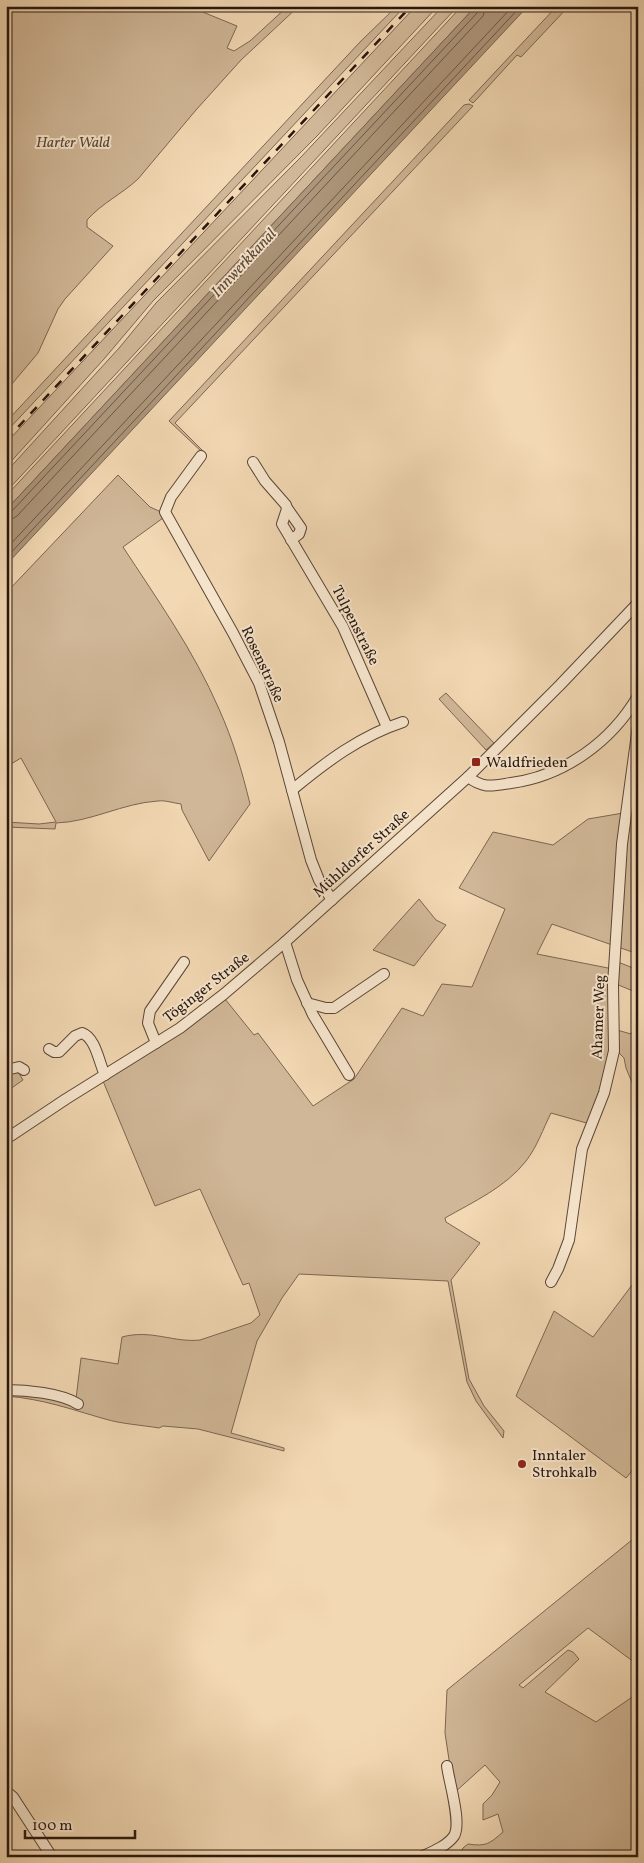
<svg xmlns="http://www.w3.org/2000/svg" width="644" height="1863" font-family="Vollkorn,serif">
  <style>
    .green { fill: #d0b797; stroke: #7c6652 }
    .water { fill: #ad967b; stroke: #78634f }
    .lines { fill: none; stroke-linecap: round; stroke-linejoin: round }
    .shore { stroke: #6a5644; stroke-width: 1 }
    .minor-casing { stroke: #5a4637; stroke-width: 12 }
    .minor { stroke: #f7e6ce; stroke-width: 10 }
    .rail { stroke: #28160e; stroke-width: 2.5; stroke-dasharray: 9 9; stroke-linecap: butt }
    .poi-dot { fill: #8f2418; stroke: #f7e6ce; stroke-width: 2 }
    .labels { text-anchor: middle; stroke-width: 4; stroke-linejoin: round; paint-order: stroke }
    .park-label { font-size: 15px; font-style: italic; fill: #5a4637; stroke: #f7e6ce }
    .street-label { font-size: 15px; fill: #28160e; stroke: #f7e6ce }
    .poi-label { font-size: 15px; fill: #28160e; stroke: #f7e6ce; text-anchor: start }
    .water-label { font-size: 16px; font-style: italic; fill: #5d493a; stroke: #f7e6ce }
  </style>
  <rect width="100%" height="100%" fill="#f2d8b3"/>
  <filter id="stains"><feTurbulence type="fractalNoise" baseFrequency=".004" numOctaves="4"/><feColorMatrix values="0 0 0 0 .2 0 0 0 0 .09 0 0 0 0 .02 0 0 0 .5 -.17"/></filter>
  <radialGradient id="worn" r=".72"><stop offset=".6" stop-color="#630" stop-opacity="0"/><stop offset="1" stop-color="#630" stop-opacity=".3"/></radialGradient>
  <!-- green -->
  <g class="green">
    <path d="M 6,6 L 188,6 L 237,26 L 227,48 L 234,51 L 250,41 L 288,6 L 299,6 L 241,60 L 196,110 L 138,179 C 122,194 102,203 87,220 L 87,227 L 113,246 L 65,299 L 58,309 L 38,353 L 6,391 Z"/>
    <polygon points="397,6 405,6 6,432 6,422 360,42"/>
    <polygon points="416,6 438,6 317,136 153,301 104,359 6,467 6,443"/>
    <polygon points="443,6 458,6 6,492 6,472 120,347 156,303 300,158"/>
    <polygon points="462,6 476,6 6,510 6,496"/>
    <polygon points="557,6 569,6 521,57 517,55 476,100 473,103 469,100"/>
    <polygon points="469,104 473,106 175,423 204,452 203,453 169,421 464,105"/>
    <path d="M 118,475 L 150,507 L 159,511 L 163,518 L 123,547 C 157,599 194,651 219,709 C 233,740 242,771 250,804 L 209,861 L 182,810 L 181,804 C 173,803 165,800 158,801 C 123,803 91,822 56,823 L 55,829 L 6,827 L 6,822 L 39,824 L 56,822 L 21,758 L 6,767 L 6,593 Z"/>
    <polygon points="446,693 494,743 486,750 439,699"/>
    <path d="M 638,781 L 638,954 L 552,924 L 537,954 L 613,969 L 613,1044 L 590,1124 L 551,1113 C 543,1129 537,1147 526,1161 C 506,1187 473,1202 445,1218 L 446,1222 L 480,1243 L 451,1280 L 469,1379 L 484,1406 L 504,1431 L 503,1438 L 476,1401 L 467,1382 L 448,1281 L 299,1274 L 282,1298 L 257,1341 L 231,1433 L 284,1448 L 284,1451 L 198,1429 L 163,1426 L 159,1428 C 141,1425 122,1424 105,1419 C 70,1409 43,1399 6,1396 L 6,1392 L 76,1399 L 81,1358 L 118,1364 L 122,1337 C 151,1329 174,1343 200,1340 L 251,1323 L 260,1315 L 249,1283 L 243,1285 L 200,1189 L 155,1206 L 103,1081 L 225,999 L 254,1035 L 258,1033 L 313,1106 L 354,1079 L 402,1008 L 423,1016 L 442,984 L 472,987 L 505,909 L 459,888 L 493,832 L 553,845 L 588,819 L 629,812 L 633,784 Z"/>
    <polygon points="419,899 436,920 446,925 414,966 373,950"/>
    <polygon points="618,962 638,970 638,993 616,984"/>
    <polygon points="638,1024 638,1097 626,1068 624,1058 619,1053 617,1030 631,1034"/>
    <polygon points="17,1070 23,1080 6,1092 6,1072"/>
    <polygon points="638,1277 638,1464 626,1478 516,1396 554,1311 593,1337"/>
    <path d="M 638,1535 L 638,1665 L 588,1628 L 519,1685 L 523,1688 L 568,1650 L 573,1652 L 579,1659 L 545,1692 L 596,1722 L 638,1693 L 638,1857 L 458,1857 L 463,1848 L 468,1844 C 487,1847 490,1843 503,1832 L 498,1814 L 483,1820 L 483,1804 L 492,1795 L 500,1782 L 485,1765 L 454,1793 L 445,1733 L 447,1690 Z"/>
  </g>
  <!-- water -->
  <polygon class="water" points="476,6 528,6 6,565 6,510"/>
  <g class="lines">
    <!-- shore -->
    <g class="shore">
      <polyline points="6,513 12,511 478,12 480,6"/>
      <polyline points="6,519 12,519 17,516 483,16 486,6"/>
      <polyline points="6,549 513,6"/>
      <polyline points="6,558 521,6"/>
    </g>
    <defs>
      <g id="minor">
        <polyline points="201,456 171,497 165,512 233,633 259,683 279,742 311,860 319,880 332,900"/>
        <polyline points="253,462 265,481 286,505 287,509 282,524 343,627 387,727"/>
        <polyline points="287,508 301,528 299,534 291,540"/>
        <path d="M 468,777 C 484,789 492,786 511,783 C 564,776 611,742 638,696"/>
        <path d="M 292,790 C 326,762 360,736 403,722"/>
        <polyline points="285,942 297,980 313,1015 349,1075"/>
        <polyline points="307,1003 326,1008 334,1008 384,974"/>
        <polyline points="156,1043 148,1023 150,1011 184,962"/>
        <path d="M 49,1049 L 54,1052 L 59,1052 L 75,1036 L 82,1033 C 96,1038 99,1063 105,1075"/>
        <polyline points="6,1070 19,1067 24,1070"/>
        <polyline points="6,1139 66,1099 180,1028 224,994 285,942 468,777 560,685 638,603"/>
        <polyline points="551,1282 558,1269 569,1240 582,1149 604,1093 614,1051 613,985 622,844 638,726"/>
        <path d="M 6,1390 C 26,1390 61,1393 78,1404"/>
        <polyline points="6,1791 13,1797 52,1857"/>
        <path d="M 421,1857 C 432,1852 447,1846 454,1836 C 462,1823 449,1782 447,1766"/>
      </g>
    </defs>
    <!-- minor casing -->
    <use href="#minor" class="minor-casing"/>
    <!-- minor -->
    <use href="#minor" class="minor"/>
    <!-- rail -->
    <polyline class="rail" points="6,440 411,6"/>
  </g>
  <!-- markers -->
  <g class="poi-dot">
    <rect x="471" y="757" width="10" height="10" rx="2.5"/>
    <circle cx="522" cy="1464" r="5"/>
  </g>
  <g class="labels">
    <!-- park labels -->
    <g class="park-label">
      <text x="73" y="147">Harter Wald</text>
    </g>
    <!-- street labels -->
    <g class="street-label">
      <text transform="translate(356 625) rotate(63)" y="5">Tulpenstraße</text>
      <text transform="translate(263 664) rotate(65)" y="5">Rosenstraße</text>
      <text transform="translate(361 853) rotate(-42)" y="5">Mühldorfer Straße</text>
      <text transform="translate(206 987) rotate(-38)" y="5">Töginger Straße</text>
      <text transform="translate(598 1017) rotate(-88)" y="5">Ahamer Weg</text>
    </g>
    <!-- poi labels -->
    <g class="poi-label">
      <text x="486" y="767">Waldfrieden</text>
      <text x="532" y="1460">Inntaler<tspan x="532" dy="17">Strohkalb</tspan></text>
    </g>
    <!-- water labels -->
    <g class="water-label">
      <text transform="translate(243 262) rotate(-47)" y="6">Innwerkkanal</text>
    </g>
  </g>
  <!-- margin -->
  <rect width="644" height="1863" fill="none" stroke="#f2d8b3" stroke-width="25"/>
  <rect x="8" y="8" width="629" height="1848" fill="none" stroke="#28160e" stroke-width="2.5"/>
  <rect x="12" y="12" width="619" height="1838" fill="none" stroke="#28160e"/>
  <!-- scale -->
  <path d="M25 1830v8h110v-8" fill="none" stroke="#28160e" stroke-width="2.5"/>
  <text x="32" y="1830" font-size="15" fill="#28160e" stroke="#f7e6ce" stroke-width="4" paint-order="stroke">100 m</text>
  <rect width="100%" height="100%" filter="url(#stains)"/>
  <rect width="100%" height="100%" fill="url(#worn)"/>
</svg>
